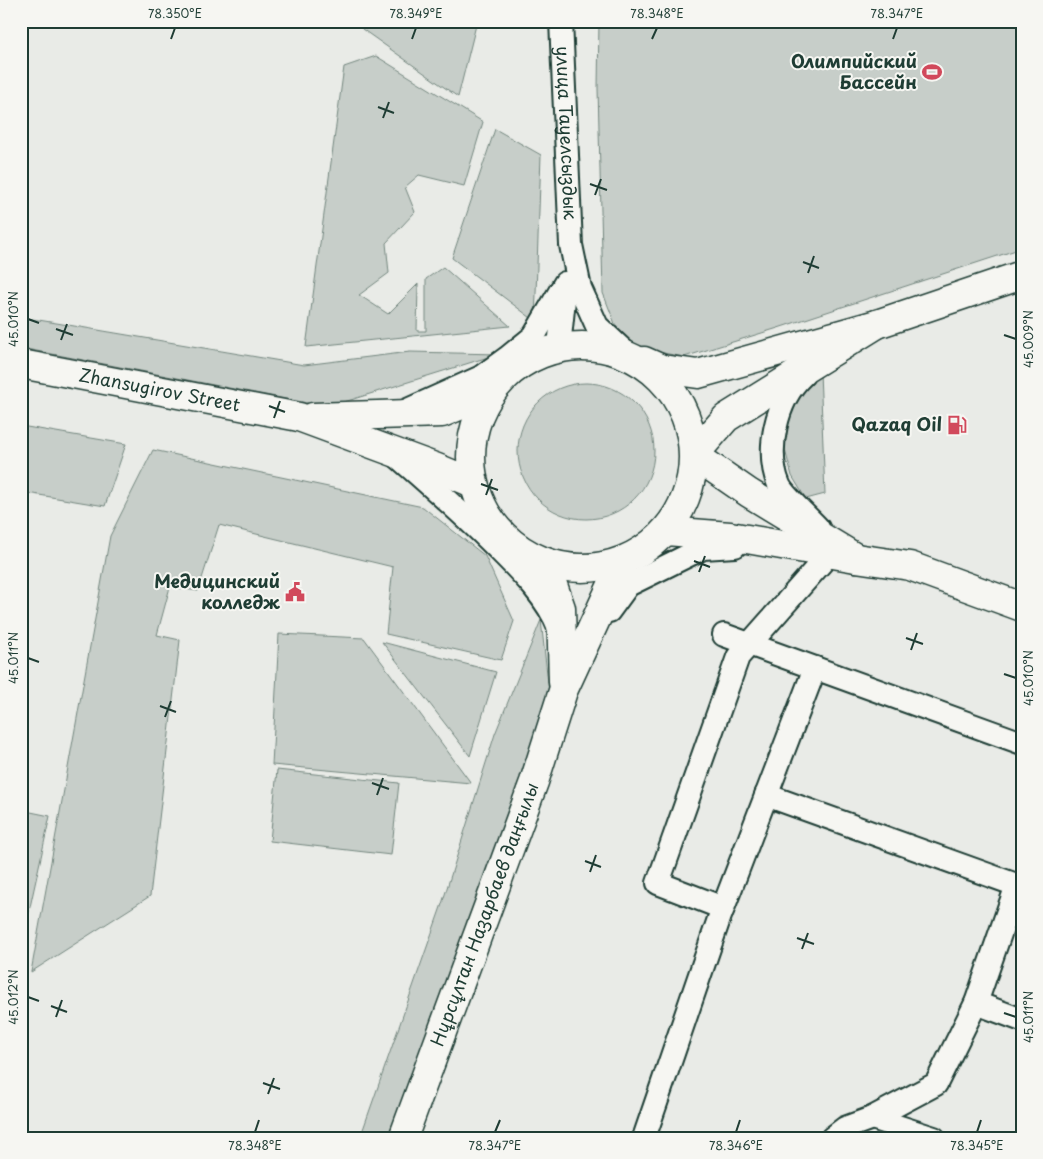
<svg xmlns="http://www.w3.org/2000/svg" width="1043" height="1159" font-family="'Playpen Sans',sans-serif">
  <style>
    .green { fill: #c7cec9; stroke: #73867e }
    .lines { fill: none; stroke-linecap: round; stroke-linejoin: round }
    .minor-casing { stroke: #1f3d34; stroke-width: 26 }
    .major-casing { stroke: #1f3d34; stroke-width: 31 }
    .minor { stroke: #f6f6f2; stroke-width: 22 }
    .major { stroke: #f6f6f2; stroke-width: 28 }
    .ticks { fill: none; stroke: #1f3d34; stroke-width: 2 }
    .labels { text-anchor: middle; stroke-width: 4; stroke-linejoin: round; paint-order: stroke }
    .poi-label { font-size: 18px; font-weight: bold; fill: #1f3d34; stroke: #f6f6f2; text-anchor: end }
    .street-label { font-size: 18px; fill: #1f3d34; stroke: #f6f6f2 }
    .neatline { fill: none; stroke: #1f3d34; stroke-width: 2 }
    .ticks-label { font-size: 12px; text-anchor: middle; fill: #1f3d34 }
  </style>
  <rect width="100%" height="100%" fill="#e9ebe7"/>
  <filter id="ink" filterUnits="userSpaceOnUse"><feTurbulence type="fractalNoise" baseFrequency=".02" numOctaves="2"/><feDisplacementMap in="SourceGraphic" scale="10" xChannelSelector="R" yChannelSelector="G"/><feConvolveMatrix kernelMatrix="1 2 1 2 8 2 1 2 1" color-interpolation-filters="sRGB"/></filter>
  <g filter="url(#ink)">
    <!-- green -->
    <g class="green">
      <polygon points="364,21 477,21 458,97 362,29"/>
      <polygon points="599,21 1022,21 1022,248 778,328 684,357 638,348 617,329 603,293 598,88"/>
      <polygon points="376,56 483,122 464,186 419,175 405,187 415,212 386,243 389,273 359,295 388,314 418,284 417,331 426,331 426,279 443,267 510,326 306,347 344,67"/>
      <polygon points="495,129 541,155 535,321 452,258"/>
      <polygon points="21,317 304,365 410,352 498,354 328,407 21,348"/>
      <polygon points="820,372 825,494 806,499 792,476 784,446 784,417 798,383"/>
      <circle cx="586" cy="451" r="68"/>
      <polygon points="21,426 126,444 105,506 21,492"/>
      <polygon points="153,450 423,507 485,556 514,621 501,660 386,634 393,567 219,525 198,591 170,587 157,635 180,640 150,896 31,972 110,536"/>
      <polygon points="541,620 550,701 388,1138 360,1138 442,904 495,734"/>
      <polygon points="279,634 364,638 471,783 272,765"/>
      <polygon points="382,642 496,672 470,756"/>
      <polygon points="277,770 399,783 391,855 270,841"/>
      <polygon points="21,810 50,816 21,948"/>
    </g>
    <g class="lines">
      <defs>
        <g id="minor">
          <path id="s1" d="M 561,21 L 571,245 L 580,288 L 597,326 L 627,354"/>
          <polyline points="559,347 565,290"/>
          <path d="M 803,375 C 776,400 765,451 779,485 C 783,495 810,519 818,528"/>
          <polyline points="403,412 481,377 507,358 534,336 565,283"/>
          <path d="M 397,456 C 432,487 468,518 501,552 C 523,574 548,599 559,628"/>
          <polyline points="609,611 628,585 703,548 735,546"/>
          <polyline points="724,635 1022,743"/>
          <polyline points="766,795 1022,887"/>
          <polyline points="723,908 658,883 738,657 829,554"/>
          <polyline points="976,1003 1022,1020"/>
          <polyline points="872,1118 934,1138"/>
          <polyline points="644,1138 720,916 815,668"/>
          <polyline points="832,1138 845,1128 872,1118 936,1084 976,1003 1017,885"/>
        </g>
        <g id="major">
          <circle cx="582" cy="457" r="111"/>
          <polyline points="644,361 662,369 698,374 877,324 1022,275"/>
          <path id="s2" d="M 21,364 L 299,417 L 437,468 L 473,483"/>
          <polyline points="313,417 442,413 490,393"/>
          <polyline points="666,531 730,536 856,558 749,493 694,455 726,418 877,324"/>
          <polyline points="856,558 910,566 1022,607"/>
          <polyline points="545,562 561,608 563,682"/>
          <path id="s3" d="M 403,1138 L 534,782 L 563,691 L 623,561"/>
        </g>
      </defs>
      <!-- minor casing -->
      <use href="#minor" class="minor-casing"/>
      <!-- major casing -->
      <use href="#major" class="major-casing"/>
      <!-- minor -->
      <use href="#minor" class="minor"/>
      <!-- major -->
      <use href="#major" class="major"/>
    </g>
  </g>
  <!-- ticks -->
  <path class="ticks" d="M 171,39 L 175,28M 412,39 L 416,28M 652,39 L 657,28M 893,39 L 897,28M 378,107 L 394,113M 383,118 L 389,102M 590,184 L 607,190M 595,195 L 601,179M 803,262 L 819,268M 808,273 L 814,256M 28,319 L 39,323M 56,329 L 73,335M 1004,335 L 1016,339M 61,340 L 67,324M 269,406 L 285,412M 274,418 L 280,401M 481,484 L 498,490M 486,495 L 492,479M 694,561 L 710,567M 699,572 L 705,556M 906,638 L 923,644M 911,650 L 917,633M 28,658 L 39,662M 1004,674 L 1016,678M 160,706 L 176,712M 165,717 L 171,701M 372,783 L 389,789M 377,795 L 383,778M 585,861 L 601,867M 590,872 L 596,855M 797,938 L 814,944M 802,949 L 808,933M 28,997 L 39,1001M 51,1006 L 67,1012M 1004,1013 L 1016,1017M 56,1017 L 62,1000M 263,1083 L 280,1089M 268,1094 L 274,1078M 255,1132 L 259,1120M 495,1132 L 500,1120M 736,1132 L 740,1120M 977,1132 L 981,1120"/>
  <!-- icons -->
  <defs>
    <symbol id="stadium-bare" viewBox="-9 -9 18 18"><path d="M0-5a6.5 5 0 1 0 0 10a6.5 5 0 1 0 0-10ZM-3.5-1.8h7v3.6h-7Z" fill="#d1495b" stroke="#f6f6f2" stroke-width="2.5" paint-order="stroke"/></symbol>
    <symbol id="fuel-bare" viewBox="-9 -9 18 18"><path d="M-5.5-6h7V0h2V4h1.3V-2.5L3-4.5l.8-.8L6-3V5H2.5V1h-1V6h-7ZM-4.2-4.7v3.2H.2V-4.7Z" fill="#d1495b" stroke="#f6f6f2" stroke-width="2.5" paint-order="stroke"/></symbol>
    <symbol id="civic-bare" viewBox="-9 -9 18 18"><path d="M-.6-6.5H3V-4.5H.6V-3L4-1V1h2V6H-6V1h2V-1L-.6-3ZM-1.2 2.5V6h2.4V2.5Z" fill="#d1495b" stroke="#f6f6f2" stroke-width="2.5" paint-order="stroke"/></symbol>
  </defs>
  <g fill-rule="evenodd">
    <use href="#stadium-bare" x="918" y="58" width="28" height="28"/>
    <use href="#fuel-bare" x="943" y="411" width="28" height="28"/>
    <use href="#civic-bare" x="281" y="578" width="28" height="28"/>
  </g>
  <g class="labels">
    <!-- poi labels -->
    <g class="poi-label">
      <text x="917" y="68">Олимпийский<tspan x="917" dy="21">Бассейн</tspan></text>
      <text x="942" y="431">Qazaq Oil</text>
      <text x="280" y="588">Медицинский<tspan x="280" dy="21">колледж</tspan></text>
    </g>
    <!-- street labels -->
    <g class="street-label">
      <text dy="6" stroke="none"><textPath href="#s1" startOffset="112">улица Тауелсыздык</textPath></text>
      <text dy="6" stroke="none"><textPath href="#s2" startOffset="141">Zhansugirov Street</textPath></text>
      <text dy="6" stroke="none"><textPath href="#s3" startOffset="238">Нұрсұлтан Назарбаев даңғылы</textPath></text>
    </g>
  </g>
  <!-- margin -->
  <rect width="1043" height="1159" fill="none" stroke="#f6f6f2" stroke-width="55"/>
  <rect x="28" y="28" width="988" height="1104" class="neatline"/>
  <g class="ticks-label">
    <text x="175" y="18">78.350°E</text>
    <text x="416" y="18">78.349°E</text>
    <text x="657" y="18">78.348°E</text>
    <text x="897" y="18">78.347°E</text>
    <text transform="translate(14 319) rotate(-90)" y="4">45.010°N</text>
    <text transform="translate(1029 339) rotate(-90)" y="4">45.009°N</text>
    <text transform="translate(14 658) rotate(-90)" y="4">45.011°N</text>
    <text transform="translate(1029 678) rotate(-90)" y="4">45.010°N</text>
    <text transform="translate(14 997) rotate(-90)" y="4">45.012°N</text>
    <text transform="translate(1029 1017) rotate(-90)" y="4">45.011°N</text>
    <text x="255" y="1150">78.348°E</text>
    <text x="495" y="1150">78.347°E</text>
    <text x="736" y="1150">78.346°E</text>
    <text x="977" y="1150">78.345°E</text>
  </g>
</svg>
